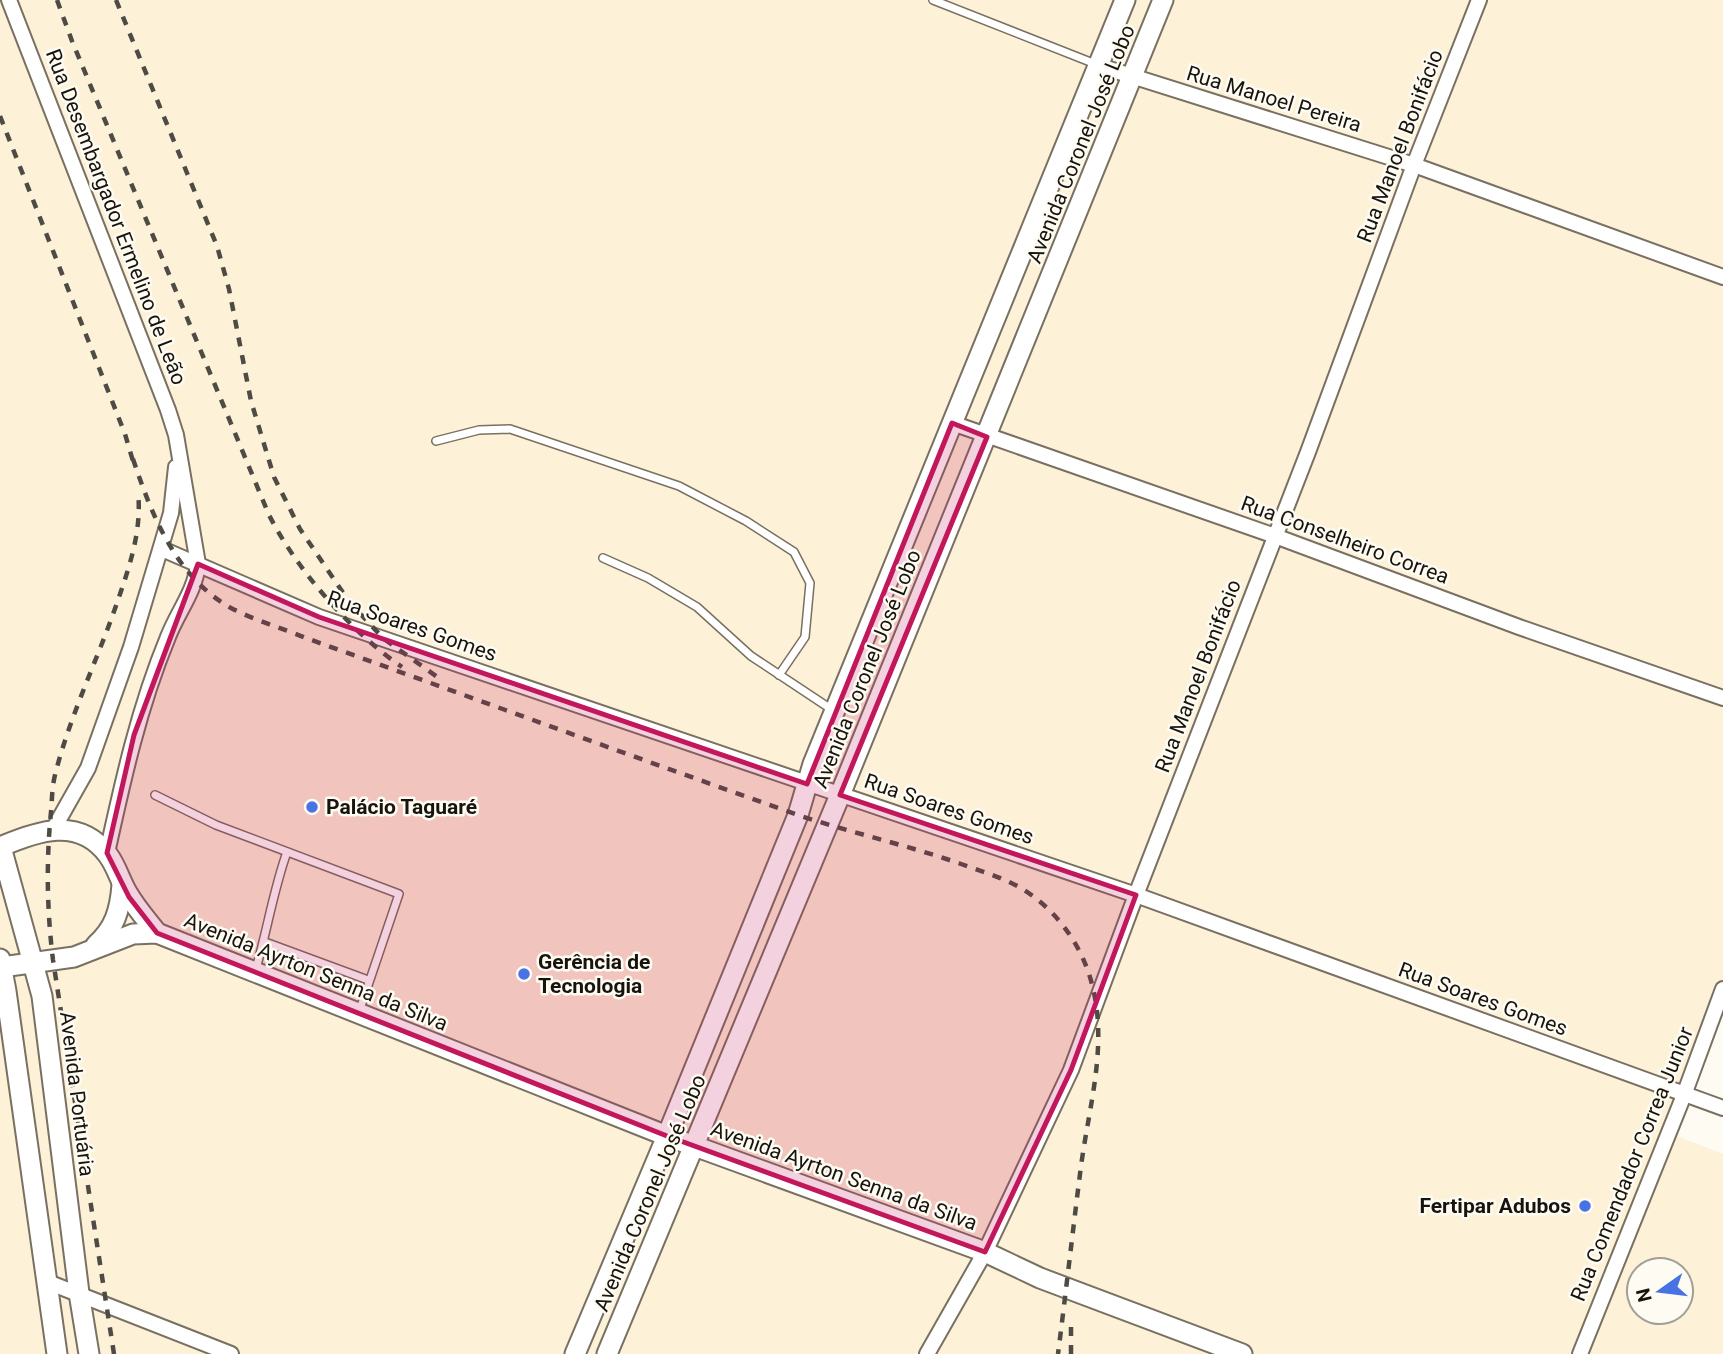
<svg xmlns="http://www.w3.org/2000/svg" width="1723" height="1354" font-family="Roboto,sans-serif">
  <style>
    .built { fill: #fdf1d8; fill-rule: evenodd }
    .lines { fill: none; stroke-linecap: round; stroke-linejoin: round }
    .lane-casing { stroke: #787061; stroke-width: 10 }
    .street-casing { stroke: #787061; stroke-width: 18 }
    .secondary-casing { stroke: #787061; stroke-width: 23 }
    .lane { stroke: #fff; stroke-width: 7 }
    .street { stroke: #fff; stroke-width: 14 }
    .secondary { stroke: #fff; stroke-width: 19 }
    .rail { stroke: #4e4b45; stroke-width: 4.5; stroke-dasharray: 9 9; stroke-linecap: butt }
    .marked { fill: #c2185b; fill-opacity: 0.2; stroke: #c2185b; stroke-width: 5; stroke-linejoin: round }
    .poi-dot { fill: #4873e5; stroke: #fefbf3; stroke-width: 2.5 }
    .labels { text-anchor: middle; stroke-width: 5; stroke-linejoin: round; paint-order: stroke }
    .street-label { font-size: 21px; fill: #17140e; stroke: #fefbf3 }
    .poi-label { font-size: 21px; font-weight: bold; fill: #17140e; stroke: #fefbf3; text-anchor: start }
  </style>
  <rect width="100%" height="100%" fill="#fefbf3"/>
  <!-- built -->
  <path class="built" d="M 0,0 L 1723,0 L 1723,981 L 1669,1133 L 1723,1154 L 1723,1354 L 0,1354 ZM 1639,1270 L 1681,1270 L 1681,1312 L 1639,1312 Z"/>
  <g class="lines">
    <defs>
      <g id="lane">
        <polyline points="933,0 1098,65"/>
        <polyline points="436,441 479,430 510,429 679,486 746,521 794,552 810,583 805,637 779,675"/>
        <polyline points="603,558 648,578 697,607 751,656 834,711"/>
        <polyline points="155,795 216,825 399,894 359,1012"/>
        <polyline points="265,942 368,980"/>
        <path d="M 255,972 C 267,932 273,891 287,852"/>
      </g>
      <g id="street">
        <path d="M 9,0 L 168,410 L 176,435 L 198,564 C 195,592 178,611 168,637 C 139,707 123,780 107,853"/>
        <polyline points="1100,66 1414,165 1723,277"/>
        <polyline points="952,423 1275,536 1519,627 1723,698"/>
        <polyline points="162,549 319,617 1136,895 1723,1108"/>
        <polyline points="53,830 88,768 131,647 171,513 176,467"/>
        <polyline points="45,1281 231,1354"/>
        <polyline points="927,1354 985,1252 1071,1070 1136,895 1308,452 1414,165 1479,0"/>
        <polyline points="1580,1354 1684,1095 1723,989"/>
      </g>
      <g id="secondary">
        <path d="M 0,847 C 37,831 79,816 108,855 C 117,867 120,881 128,894 C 136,908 147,920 157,933"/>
        <polyline points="1,847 42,996 79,1293 89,1354"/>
        <path d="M 96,945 C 115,928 120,910 122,885"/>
        <polyline points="0,959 6,991 57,1354"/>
        <polyline points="2,967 74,957 133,934 157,933 667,1136 985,1252 1040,1278 1242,1354"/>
        <polyline points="575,1354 667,1136 798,815 813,764 1125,0"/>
        <polyline points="607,1354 840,795 1163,0"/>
      </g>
    </defs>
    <!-- lane casing -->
    <use href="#lane" class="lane-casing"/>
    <!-- street casing -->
    <use href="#street" class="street-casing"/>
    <!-- secondary casing -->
    <use href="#secondary" class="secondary-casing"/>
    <!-- lane -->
    <use href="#lane" class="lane"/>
    <!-- street -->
    <use href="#street" class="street"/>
    <!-- secondary -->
    <use href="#secondary" class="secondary"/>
    <!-- rail -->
    <g class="rail">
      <path d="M 57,0 L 72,41 L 269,515 C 297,570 351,632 402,667"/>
      <polyline points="116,0 217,246 229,289 251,401 274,477 300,529 350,603 384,639 443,681"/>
      <polyline points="0,116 125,434 135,468"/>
      <path d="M 133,459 C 152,516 176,577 231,608 C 254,620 282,628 306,638 C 470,697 634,757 798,815 C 852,833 907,845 961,864 C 981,871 1001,877 1019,887 C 1052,906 1077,938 1089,974 C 1110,1039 1090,1100 1081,1166 C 1073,1229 1066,1291 1058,1354"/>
      <path d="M 114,1354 L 53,960 C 47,911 46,862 51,812 C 52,800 52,787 55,775 C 70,715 98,659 118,600 C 130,565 142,530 138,492"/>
      <polyline points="1071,1354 1071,1322"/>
    </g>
  </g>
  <!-- marked area -->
  <path class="marked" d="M 952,423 L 987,437 L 840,795 L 1136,895 L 1071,1070 L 985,1252 L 667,1136 L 157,933 L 129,897 L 107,853 L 134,735 L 198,564 L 319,617 L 807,784 Z"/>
  <!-- markers -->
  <g class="poi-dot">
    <circle cx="312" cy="807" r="7"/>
    <circle cx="524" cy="974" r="7"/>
    <circle cx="1585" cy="1206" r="7"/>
  </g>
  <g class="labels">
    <!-- street labels -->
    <g class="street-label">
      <text transform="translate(1274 99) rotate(17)" y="7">Rua Manoel Pereira</text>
      <text transform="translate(1081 144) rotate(-68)" y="7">Avenida Coronel José Lobo</text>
      <text transform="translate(1400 146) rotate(-69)" y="7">Rua Manoel Bonifácio</text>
      <text transform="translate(116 217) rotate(69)" y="7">Rua Desembargador Ermelino de Leão</text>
      <text transform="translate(1345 540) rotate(20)" y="7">Rua Conselheiro Correa</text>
      <text transform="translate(412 626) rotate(19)" y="7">Rua Soares Gomes</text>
      <text transform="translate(867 669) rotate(-68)" y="7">Avenida Coronel José Lobo</text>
      <text transform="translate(1198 676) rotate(-69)" y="7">Rua Manoel Bonifácio</text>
      <text transform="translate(949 809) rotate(19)" y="7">Rua Soares Gomes</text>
      <text transform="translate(316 972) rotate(22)" y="7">Avenida Ayrton Senna da Silva</text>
      <text transform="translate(1483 999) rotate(20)" y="7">Rua Soares Gomes</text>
      <text transform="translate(77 1094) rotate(83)" y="7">Avenida Portuária</text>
      <text transform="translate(1632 1164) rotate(-68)" y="7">Rua Comendador Correa Junior</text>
      <text transform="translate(844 1176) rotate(20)" y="7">Avenida Ayrton Senna da Silva</text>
      <text transform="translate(650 1193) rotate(-67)" y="7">Avenida Coronel José Lobo</text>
    </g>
    <!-- poi labels -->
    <g class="poi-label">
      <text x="326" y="814">Palácio Taguaré</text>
      <text x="538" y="969">Gerência de<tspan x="538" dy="24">Tecnologia</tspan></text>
      <text x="1571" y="1213" text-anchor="end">Fertipar Adubos</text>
    </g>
  </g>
  <!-- north arrow -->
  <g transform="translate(1660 1291) rotate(256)"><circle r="33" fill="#fefbf3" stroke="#a29f97" stroke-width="2"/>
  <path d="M0-5L12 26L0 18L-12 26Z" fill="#4873e5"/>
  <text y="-10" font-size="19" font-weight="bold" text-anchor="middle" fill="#17140e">N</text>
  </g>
</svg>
